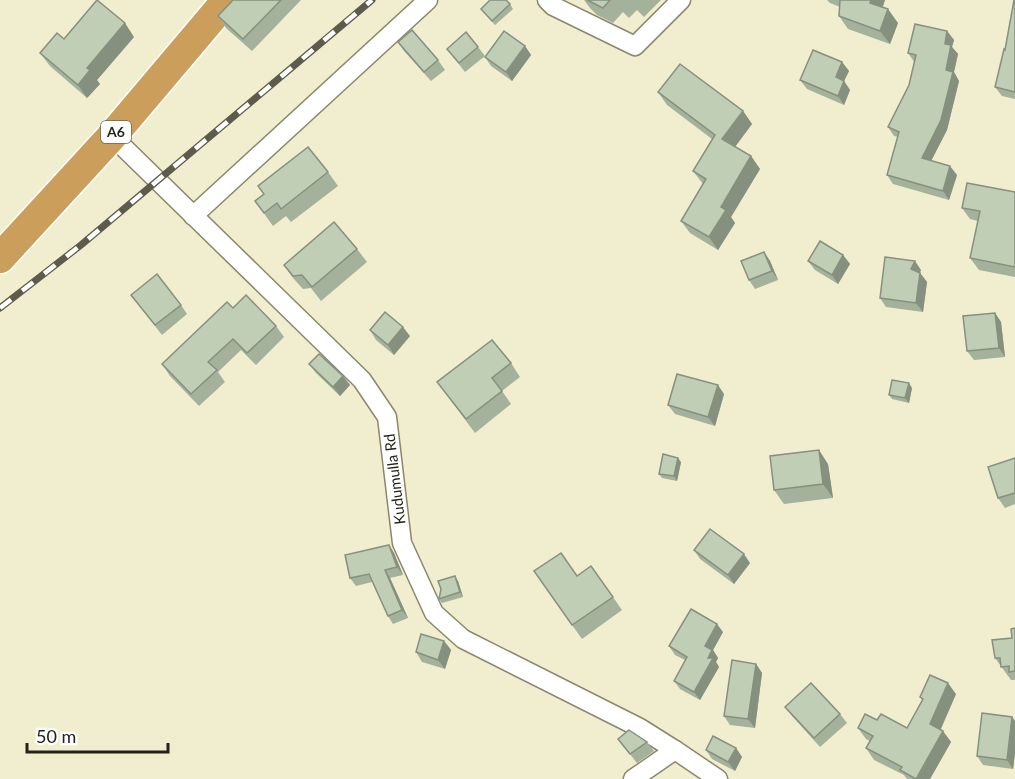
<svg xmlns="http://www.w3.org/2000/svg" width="1015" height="779" font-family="Lato,sans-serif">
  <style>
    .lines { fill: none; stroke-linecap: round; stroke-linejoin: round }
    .minor-casing { stroke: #8a876c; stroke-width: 21 }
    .trunk-casing { stroke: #fff; stroke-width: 33 }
    .minor { stroke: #fff; stroke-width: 18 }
    .trunk { stroke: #cc9e5b; stroke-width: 30 }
    .rail-casing { stroke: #5d5b4b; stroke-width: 7 }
    .rail { stroke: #fff; stroke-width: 4.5; stroke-dasharray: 14; stroke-linecap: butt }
    .wall { fill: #a4b19b }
    .shaded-wall { fill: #86907e }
    .building { fill: #bfceb4; stroke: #86907e; stroke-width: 1.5 }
    .labels { text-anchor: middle; stroke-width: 4.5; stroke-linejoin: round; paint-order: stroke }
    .shield { fill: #fff; stroke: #66655d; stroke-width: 1.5 }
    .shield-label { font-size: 14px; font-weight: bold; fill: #242318 }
    .street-label { font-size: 15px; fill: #242318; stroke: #fff }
  </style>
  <rect width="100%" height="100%" fill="#f1eed0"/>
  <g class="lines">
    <defs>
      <g id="minor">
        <polyline points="547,0 553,6 635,46 681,0"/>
        <polyline points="112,136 362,380 387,417 402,543 434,613 463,639 640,728 675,750"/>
        <polyline points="193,216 428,0"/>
        <polyline points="633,779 675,750 718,779"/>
      </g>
      <polyline id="trunk" points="0,258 112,136 227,0"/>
    </defs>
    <!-- minor casing -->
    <use href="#minor" class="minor-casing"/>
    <!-- trunk casing -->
    <use href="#trunk" class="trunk-casing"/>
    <!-- minor -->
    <use href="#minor" class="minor"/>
    <!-- trunk -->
    <use href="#trunk" class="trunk"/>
    <defs>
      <polyline id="rail" points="0,308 81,245 372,0"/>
    </defs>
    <!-- rail casing -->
    <use href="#rail" class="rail-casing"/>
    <!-- rail -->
    <use href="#rail" class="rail"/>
  </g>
  <!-- wall -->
  <g class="wall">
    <polygon points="233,0 301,0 252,51 226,28 218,16"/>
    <polygon points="584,0 661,0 644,17 637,10 629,18 623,12 613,23 597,15 590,8"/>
    <polygon points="827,0 885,0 883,7 898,23 890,44 848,29 839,16 840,7 830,3"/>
    <polygon points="1015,0 1015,99 1002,96 995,87 1005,50"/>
    <polygon points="510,4 513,9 495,25 481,9"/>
    <polygon points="947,31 954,40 952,47 958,54 954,72 959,81 947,130 931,161 957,175 949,200 893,184 887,175 898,137 894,136 888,127 909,85 915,63 908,53"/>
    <polygon points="134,37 97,80 100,84 87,98 50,66 40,53 64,39"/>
    <polygon points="398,42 438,60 445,70 431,81 404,51"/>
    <polygon points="525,46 531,55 512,81 491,66 485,57"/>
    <polygon points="478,47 485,56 465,72 447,49"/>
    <polygon points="842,62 849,71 844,81 850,90 844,105 807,89 800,80"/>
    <polygon points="658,92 743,111 752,124 735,147 751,156 760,169 731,217 735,223 718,250 690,233 681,221 703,184 693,171 712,139 667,105"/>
    <polygon points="328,172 338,186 291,222 286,216 273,226 255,201 264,194 258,186"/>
    <polygon points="1015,192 1015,277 979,270 970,258 978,221 970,219 962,208"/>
    <polygon points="357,249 367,262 321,301 311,288 303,289 293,278 284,265"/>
    <polygon points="764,252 770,261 778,280 755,289 749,280"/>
    <polygon points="843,255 850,264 838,284 815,270 808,261"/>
    <polygon points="921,270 920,273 927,282 923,312 886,307 880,298"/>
    <polygon points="131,295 181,305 187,314 162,335"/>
    <polygon points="233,308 276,326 284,337 256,365 241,350 218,372 225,382 199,406 170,376 162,364"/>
    <polygon points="995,313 1001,322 1005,357 974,360 967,351"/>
    <polygon points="370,330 410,336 394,355 376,340"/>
    <polygon points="511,363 520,377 502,391 511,404 475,433 437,382"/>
    <polygon points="309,364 343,376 350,385 340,396 316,373"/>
    <polygon points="912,388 909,403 892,399 889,395"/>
    <polygon points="724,394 715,426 675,414 668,405"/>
    <polygon points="1015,458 1015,504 1005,508 998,498"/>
    <polygon points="681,462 677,481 662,478 659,474"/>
    <polygon points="828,464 833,498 784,504 774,490"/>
    <polygon points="389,545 394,553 403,575 390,578 408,618 393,624 388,616 372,582 356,586 350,578"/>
    <polygon points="694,550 750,563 734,584 700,559"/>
    <polygon points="591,566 622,610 582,639 534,571 577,576"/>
    <polygon points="458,581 463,597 442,603 439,599"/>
    <polygon points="1015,628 1015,680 1011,680 995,658 1012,638"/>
    <polygon points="723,632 713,650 718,658 716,662 719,667 700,700 680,689 674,681 685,660 675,655 669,646"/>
    <polygon points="444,641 451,650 445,669 422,662 416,652"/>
    <polygon points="756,664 762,673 755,728 730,725 724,716"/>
    <polygon points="956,694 941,729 951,742 930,779 907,779 904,775 874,760 866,748 870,741 866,739 858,728 877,720 907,728 922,700 920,697"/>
    <polygon points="785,707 840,714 847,723 820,747 792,716"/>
    <polygon points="1012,717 1015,721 1015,753 1013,769 983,765 977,756"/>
    <polygon points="618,739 647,742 654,751 637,763"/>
    <polygon points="736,748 742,757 735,771 712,759 706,750"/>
  </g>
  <!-- shaded-wall -->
  <g class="shaded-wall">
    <polygon points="871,0 885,0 879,16 870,3"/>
    <polygon points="888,9 898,23 890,44 880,31"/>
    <polygon points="125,23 134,37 97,80 100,84 87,98 78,85 87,68"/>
    <polygon points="947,31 954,40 952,47 958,54 954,72 959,81 947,130 928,167 922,158 946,70 945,44"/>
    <polygon points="525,46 531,55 512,81 506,72"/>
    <polygon points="842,62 849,71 844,81 850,90 844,105 838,96 836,77"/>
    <polygon points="743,111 752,124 731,152 722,139"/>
    <polygon points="751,156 760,169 731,217 735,223 718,250 709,237 721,207"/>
    <polygon points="950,166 957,175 949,200 943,191"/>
    <polygon points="764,252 770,261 778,280 772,271"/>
    <polygon points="843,255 850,264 838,284 832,275"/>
    <polygon points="915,261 921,270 917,278 911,269"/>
    <polygon points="920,273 927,282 923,312 916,303"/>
    <polygon points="995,313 1001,322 1005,357 999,348"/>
    <polygon points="403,327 410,336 394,355 388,345"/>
    <polygon points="343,376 350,385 340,396 333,387"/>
    <polygon points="909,383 912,388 909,403 905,398"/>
    <polygon points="718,385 724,394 715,426 708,417"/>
    <polygon points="819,450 828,464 833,498 823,484"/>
    <polygon points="678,458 681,462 677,481 674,476"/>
    <polygon points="389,545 394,553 403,575 397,567"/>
    <polygon points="744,554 750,563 734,584 728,575"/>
    <polygon points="385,570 390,578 408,618 402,610"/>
    <polygon points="455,576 458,581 463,597 460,592"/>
    <polygon points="717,624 723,632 713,650 718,658 716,662 719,667 700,700 694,692 708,658 705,646"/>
    <polygon points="444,641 451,650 445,669 438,660"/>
    <polygon points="756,664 762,673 755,728 748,719"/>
    <polygon points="948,683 956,694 938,735 930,724"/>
    <polygon points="1012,717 1015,721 1015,753 1013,769 1007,760"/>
    <polygon points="943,731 951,742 930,779 917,779"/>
    <polygon points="736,748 742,757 735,771 728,762"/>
  </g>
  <!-- building -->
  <g class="building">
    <polygon points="97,0 125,23 87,68 90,70 78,85 40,53 57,33 64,39"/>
    <polygon points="233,0 281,0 243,39 218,16"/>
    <polygon points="490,0 506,0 510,4 492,21 481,9"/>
    <polygon points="587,0 610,0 603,8"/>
    <polygon points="840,0 871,0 870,3 888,9 880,31 839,16"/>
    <polygon points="1014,0 1015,0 1015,92 995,87 1004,49 1005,50"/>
    <polygon points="915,24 947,31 945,44 951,45 946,70 953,72 941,120 922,158 950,166 943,191 887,175 899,132 888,127 909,85 916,55 908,53"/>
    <polygon points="412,30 438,60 424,72 398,42"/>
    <polygon points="504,31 525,46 506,72 485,57"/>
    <polygon points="466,32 478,47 459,63 447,49"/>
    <polygon points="813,50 842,62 836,77 844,81 838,96 800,80"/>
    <polygon points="680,64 743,111 722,139 751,156 721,207 726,210 709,237 681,221 706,179 693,171 715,135 658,92"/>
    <polygon points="308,147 328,172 281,209 277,203 264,213 255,201 264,194 258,186"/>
    <polygon points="967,183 1015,192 1015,267 970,258 980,211 962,208"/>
    <polygon points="334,222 357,249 312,287 302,275 293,276 284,265"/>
    <polygon points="820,241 843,255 832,275 808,261"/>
    <polygon points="764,252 772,271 749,280 741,261"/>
    <polygon points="885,257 915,261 911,269 920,273 916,303 880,298"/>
    <polygon points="157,274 181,305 155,325 131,295"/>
    <polygon points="246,295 276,326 247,353 233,339 208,362 217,370 191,394 162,364 227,302 233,308"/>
    <polygon points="385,312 403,327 388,345 370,330"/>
    <polygon points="995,313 999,348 967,351 963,316"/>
    <polygon points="492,340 511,363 492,378 502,391 466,419 437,382"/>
    <polygon points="319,354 343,376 333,387 309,364"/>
    <polygon points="677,374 718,385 708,417 668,405"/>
    <polygon points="892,380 909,383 905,398 889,395"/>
    <polygon points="819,450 823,484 774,490 770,456"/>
    <polygon points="663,454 678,458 674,476 659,474"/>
    <polygon points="1015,458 1015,493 998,498 988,467"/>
    <polygon points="710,529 744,554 728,575 694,550"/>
    <polygon points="389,545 397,567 385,570 402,610 388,616 369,574 350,578 345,555"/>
    <polygon points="561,553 577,576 591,566 613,597 572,625 534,571"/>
    <polygon points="455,576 460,592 439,599 441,589 438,581"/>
    <polygon points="691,609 717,624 705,646 712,650 708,658 713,658 694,692 674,681 687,657 669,646"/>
    <polygon points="1015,628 1015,671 1009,672 1009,666 1001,667 1000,658 995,658 992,640 1012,638 1011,629"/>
    <polygon points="421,634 444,641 438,660 416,652"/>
    <polygon points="732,660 756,664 748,719 724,716"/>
    <polygon points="930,675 948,683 930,724 943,731 916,779 900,770 902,767 866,748 873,736 858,728 865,714 877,720 881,714 907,728 923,699 920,697"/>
    <polygon points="811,683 840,714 814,738 785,707"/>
    <polygon points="982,713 1012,717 1007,760 977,756"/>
    <polygon points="629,730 647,742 630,754 618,739"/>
    <polygon points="713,736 736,748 728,762 706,750"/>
  </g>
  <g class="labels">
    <!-- shield labels -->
    <rect class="shield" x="101" y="121" width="30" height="22" rx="4.5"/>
    <g class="shield-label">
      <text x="116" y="137">A6</text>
    </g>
    <!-- street labels -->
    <g class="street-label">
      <text transform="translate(395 479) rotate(-97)" y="5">Kudumulla Rd</text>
    </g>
  </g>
  <!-- scale -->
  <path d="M27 743v9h141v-9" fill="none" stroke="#242318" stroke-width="3"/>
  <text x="36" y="743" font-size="18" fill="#242318" stroke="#ffffff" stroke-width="4.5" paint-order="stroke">50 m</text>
</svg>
